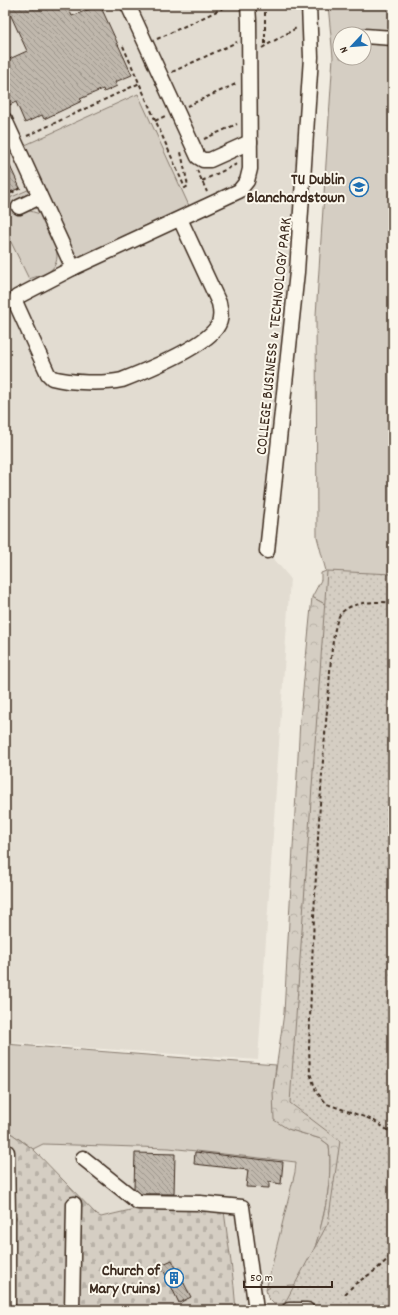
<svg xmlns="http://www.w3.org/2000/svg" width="398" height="1315" font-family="Dekko,sans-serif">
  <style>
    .built { fill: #e2dcd1 }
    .grass { fill: #d5cec3; stroke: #887c70; fill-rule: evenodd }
    .forest { fill: url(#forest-crowns); stroke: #887c70 }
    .cemetery { fill: url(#cemetery-stones); stroke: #887c70 }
    .park { fill: url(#park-dots); stroke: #887c70 }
    .building { fill: url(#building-back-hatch); stroke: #3b2a1e }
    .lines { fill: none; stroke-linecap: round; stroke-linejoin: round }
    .minor-casing { stroke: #3b2a1e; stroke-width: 17 }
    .path { stroke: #3b2a1e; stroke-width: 2; stroke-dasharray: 4 3; stroke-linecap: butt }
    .minor { stroke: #fbf7ec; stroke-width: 14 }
    .labels { text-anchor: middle; stroke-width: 4; stroke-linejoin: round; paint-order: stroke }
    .poi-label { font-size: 16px; font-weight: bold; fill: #3b2a1e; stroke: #fbf7ec; text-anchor: end }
    .street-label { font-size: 16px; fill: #3b2a1e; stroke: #fbf7ec }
  </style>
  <defs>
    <pattern id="forest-crowns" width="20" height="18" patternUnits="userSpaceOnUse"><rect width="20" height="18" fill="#d5cec3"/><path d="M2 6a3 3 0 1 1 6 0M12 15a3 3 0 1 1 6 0" fill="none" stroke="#b8b1a7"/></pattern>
    <pattern id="cemetery-stones" width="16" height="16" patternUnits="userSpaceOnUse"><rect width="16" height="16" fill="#d5cec3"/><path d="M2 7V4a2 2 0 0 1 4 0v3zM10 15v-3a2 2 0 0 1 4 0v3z" fill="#b8b1a7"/></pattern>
    <pattern id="park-dots" width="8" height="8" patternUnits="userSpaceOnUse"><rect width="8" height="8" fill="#d5cec3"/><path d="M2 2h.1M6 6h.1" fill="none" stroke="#b8b1a7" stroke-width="1.8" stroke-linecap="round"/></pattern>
    <pattern id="building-back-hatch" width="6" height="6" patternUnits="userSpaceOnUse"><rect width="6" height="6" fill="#c0b8ad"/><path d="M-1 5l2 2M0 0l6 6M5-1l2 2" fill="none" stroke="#9d968c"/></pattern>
  </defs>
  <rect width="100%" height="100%" fill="#f0ebe0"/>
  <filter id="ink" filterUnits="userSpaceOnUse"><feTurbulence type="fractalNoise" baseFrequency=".025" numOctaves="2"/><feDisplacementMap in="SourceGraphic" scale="8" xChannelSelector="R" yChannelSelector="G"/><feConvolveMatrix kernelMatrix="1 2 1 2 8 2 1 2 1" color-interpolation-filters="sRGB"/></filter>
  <g filter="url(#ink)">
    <!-- built -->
    <g class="built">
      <polygon points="5,5 309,5 310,23 267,551 290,578 258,1060 5,1042"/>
      <polygon points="43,1144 169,1148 255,1156 259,1158 286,1162 296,1162 295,1172 267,1287 263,1290 264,1303 242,1310 236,1310 235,1286 229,1254 143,1207 101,1217 97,1215 33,1149"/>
    </g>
    <!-- grass -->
    <g class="grass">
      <path d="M 328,5 L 393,5 L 393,599 L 332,608 L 312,597 L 321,580 L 321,573 L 326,571 L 317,537 L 316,315 L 333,57 ZM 340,34 L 364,34 L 364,58 L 340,58 Z"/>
      <polygon points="138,94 190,208 80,259 73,255 23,146"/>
      <path d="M 30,189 L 29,197 L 16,205 L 20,214 L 27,210 L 40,214 C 47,229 66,254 52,269 C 47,274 35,277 29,279 L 9,238 L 5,236 L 5,200 Z"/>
      <path d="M 5,1044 L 276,1065 L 273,1091 L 288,1129 L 321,1139 L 329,1145 C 333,1181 324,1217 314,1251 C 310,1263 307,1275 300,1285 L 271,1286 L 266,1290 L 295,1172 L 296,1162 L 169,1148 L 43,1144 L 33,1149 L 5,1129 Z"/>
    </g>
    <!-- forest -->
    <path class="forest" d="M 312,597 L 332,608 L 340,1124 L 393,1310 L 371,1310 L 308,1302 L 274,1304 L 268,1298 L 266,1290 L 271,1286 L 300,1285 C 307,1275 310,1263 314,1251 C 324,1217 333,1181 329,1145 L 321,1139 L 288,1129 L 274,1120 L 273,1091 L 284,1013 L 300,720 Z"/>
    <!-- cemetery -->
    <path class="cemetery" d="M 5,1129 L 33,1149 L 97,1215 L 101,1217 L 143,1207 L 224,1211 C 228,1244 234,1277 236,1310 L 5,1310 Z"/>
    <!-- park -->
    <polygon class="park" points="327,571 393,574 393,1310 281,1310 328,1223 340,1141 290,1103"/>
    <!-- building -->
    <g class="building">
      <polygon points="6,5 67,5 72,16 100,5 132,75 115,82 117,86 104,92 103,89 80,99 82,101 44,119 42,115 25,123 16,102 5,107 5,61 27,51"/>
      <polygon points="5,155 20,188 5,194"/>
      <polygon points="195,1152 283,1162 281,1184 269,1182 269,1188 246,1187 248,1170 194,1164"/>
      <polygon points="135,1153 175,1154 174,1194 141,1194 134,1188"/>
      <polygon points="172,1260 191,1297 179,1303 161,1265"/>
    </g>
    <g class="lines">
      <defs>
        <g id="minor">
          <polyline points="128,5 198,157 203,160 210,160 250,142"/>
          <polyline points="364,36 393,38"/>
          <polyline points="5,120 73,268"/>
          <polyline points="19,207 40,197"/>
          <path d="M 180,219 L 219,303 C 221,312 222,320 217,327 C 203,348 145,371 122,380 C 103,384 71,383 52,378 L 48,374 L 18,308 L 15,301 L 17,297 L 73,268 L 239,191 L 247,181 L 250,169 L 249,21 L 248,5"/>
          <polyline points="267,551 297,272 311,57 309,5"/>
          <polyline points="7,1152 8,1218"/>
          <polyline points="83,1158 138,1202 200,1203 242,1207 256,1310"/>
          <polyline points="5,1218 8,1218 8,1304 5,1308"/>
          <polyline points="72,1310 74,1204"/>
          <polyline points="289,1310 307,1310"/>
        </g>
      </defs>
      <!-- minor casing -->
      <use href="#minor" class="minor-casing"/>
      <!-- path -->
      <g class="path">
        <polyline points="265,5 265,47"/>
        <polyline points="157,39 230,5"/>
        <polyline points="123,46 185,188 188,186 181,152"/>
        <polyline points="262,48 298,27"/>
        <polyline points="172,72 237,42"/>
        <polyline points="187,106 238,83"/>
        <polyline points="155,121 165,116"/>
        <polyline points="27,136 140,83"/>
        <polyline points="204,139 237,124"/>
        <polyline points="197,170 207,192"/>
        <polyline points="202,181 237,164"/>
        <polyline points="5,197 22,187"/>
        <path d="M 393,603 C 377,601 353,601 341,613 C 332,624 330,672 329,688 C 318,807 313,928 309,1048 L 310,1073 L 316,1091 L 327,1104 L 373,1120 L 393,1134"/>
        <polyline points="345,1294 355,1284 376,1270 393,1254"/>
      </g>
      <!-- minor -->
      <use href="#minor" class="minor"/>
    </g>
  </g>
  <!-- icons -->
  <defs>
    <symbol id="university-ring" viewBox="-11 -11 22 22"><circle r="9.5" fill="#fbf7ec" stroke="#1f6fb2" stroke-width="1.5"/><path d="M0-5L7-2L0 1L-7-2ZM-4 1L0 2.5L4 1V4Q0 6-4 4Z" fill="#1f6fb2"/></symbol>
    <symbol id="building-ring" viewBox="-11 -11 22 22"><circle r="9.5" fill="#fbf7ec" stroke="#1f6fb2" stroke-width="1.5"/><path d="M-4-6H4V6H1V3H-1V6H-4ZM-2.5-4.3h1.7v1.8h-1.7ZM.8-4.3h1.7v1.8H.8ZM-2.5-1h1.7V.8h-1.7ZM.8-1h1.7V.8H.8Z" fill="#1f6fb2"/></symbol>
  </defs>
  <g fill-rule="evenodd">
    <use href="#university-ring" x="348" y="176" width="22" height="22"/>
    <use href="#building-ring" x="163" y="1267" width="22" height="22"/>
  </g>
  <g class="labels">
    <!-- poi labels -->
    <g class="poi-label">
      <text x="345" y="184">TU Dublin<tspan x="345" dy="18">Blanchardstown</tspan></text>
      <text x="160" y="1275">Church of<tspan x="160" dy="18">Mary (ruins)</tspan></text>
    </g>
    <!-- street labels -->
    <g class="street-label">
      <text transform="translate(272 336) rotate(-84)" y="6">COLLEGE BUSINESS &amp; TECHNOLOGY PARK</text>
    </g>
  </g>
  <!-- margin -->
  <rect width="398" height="1315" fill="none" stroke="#fbf7ec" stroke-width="20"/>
  <rect x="10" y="10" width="378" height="1295" fill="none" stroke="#3b2a1e" stroke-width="1.5" filter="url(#ink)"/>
  <!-- north arrow -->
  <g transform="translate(352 46) rotate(244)"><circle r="19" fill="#fbf7ec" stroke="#aea59a"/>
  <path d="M0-3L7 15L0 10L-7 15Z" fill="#1f6fb2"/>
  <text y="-6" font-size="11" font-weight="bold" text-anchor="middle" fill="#3b2a1e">N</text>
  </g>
  <!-- scale -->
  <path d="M244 1281v6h88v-6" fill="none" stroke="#3b2a1e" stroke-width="2"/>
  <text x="250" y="1281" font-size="12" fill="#3b2a1e" stroke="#fbf7ec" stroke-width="3" paint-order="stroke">50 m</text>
</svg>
